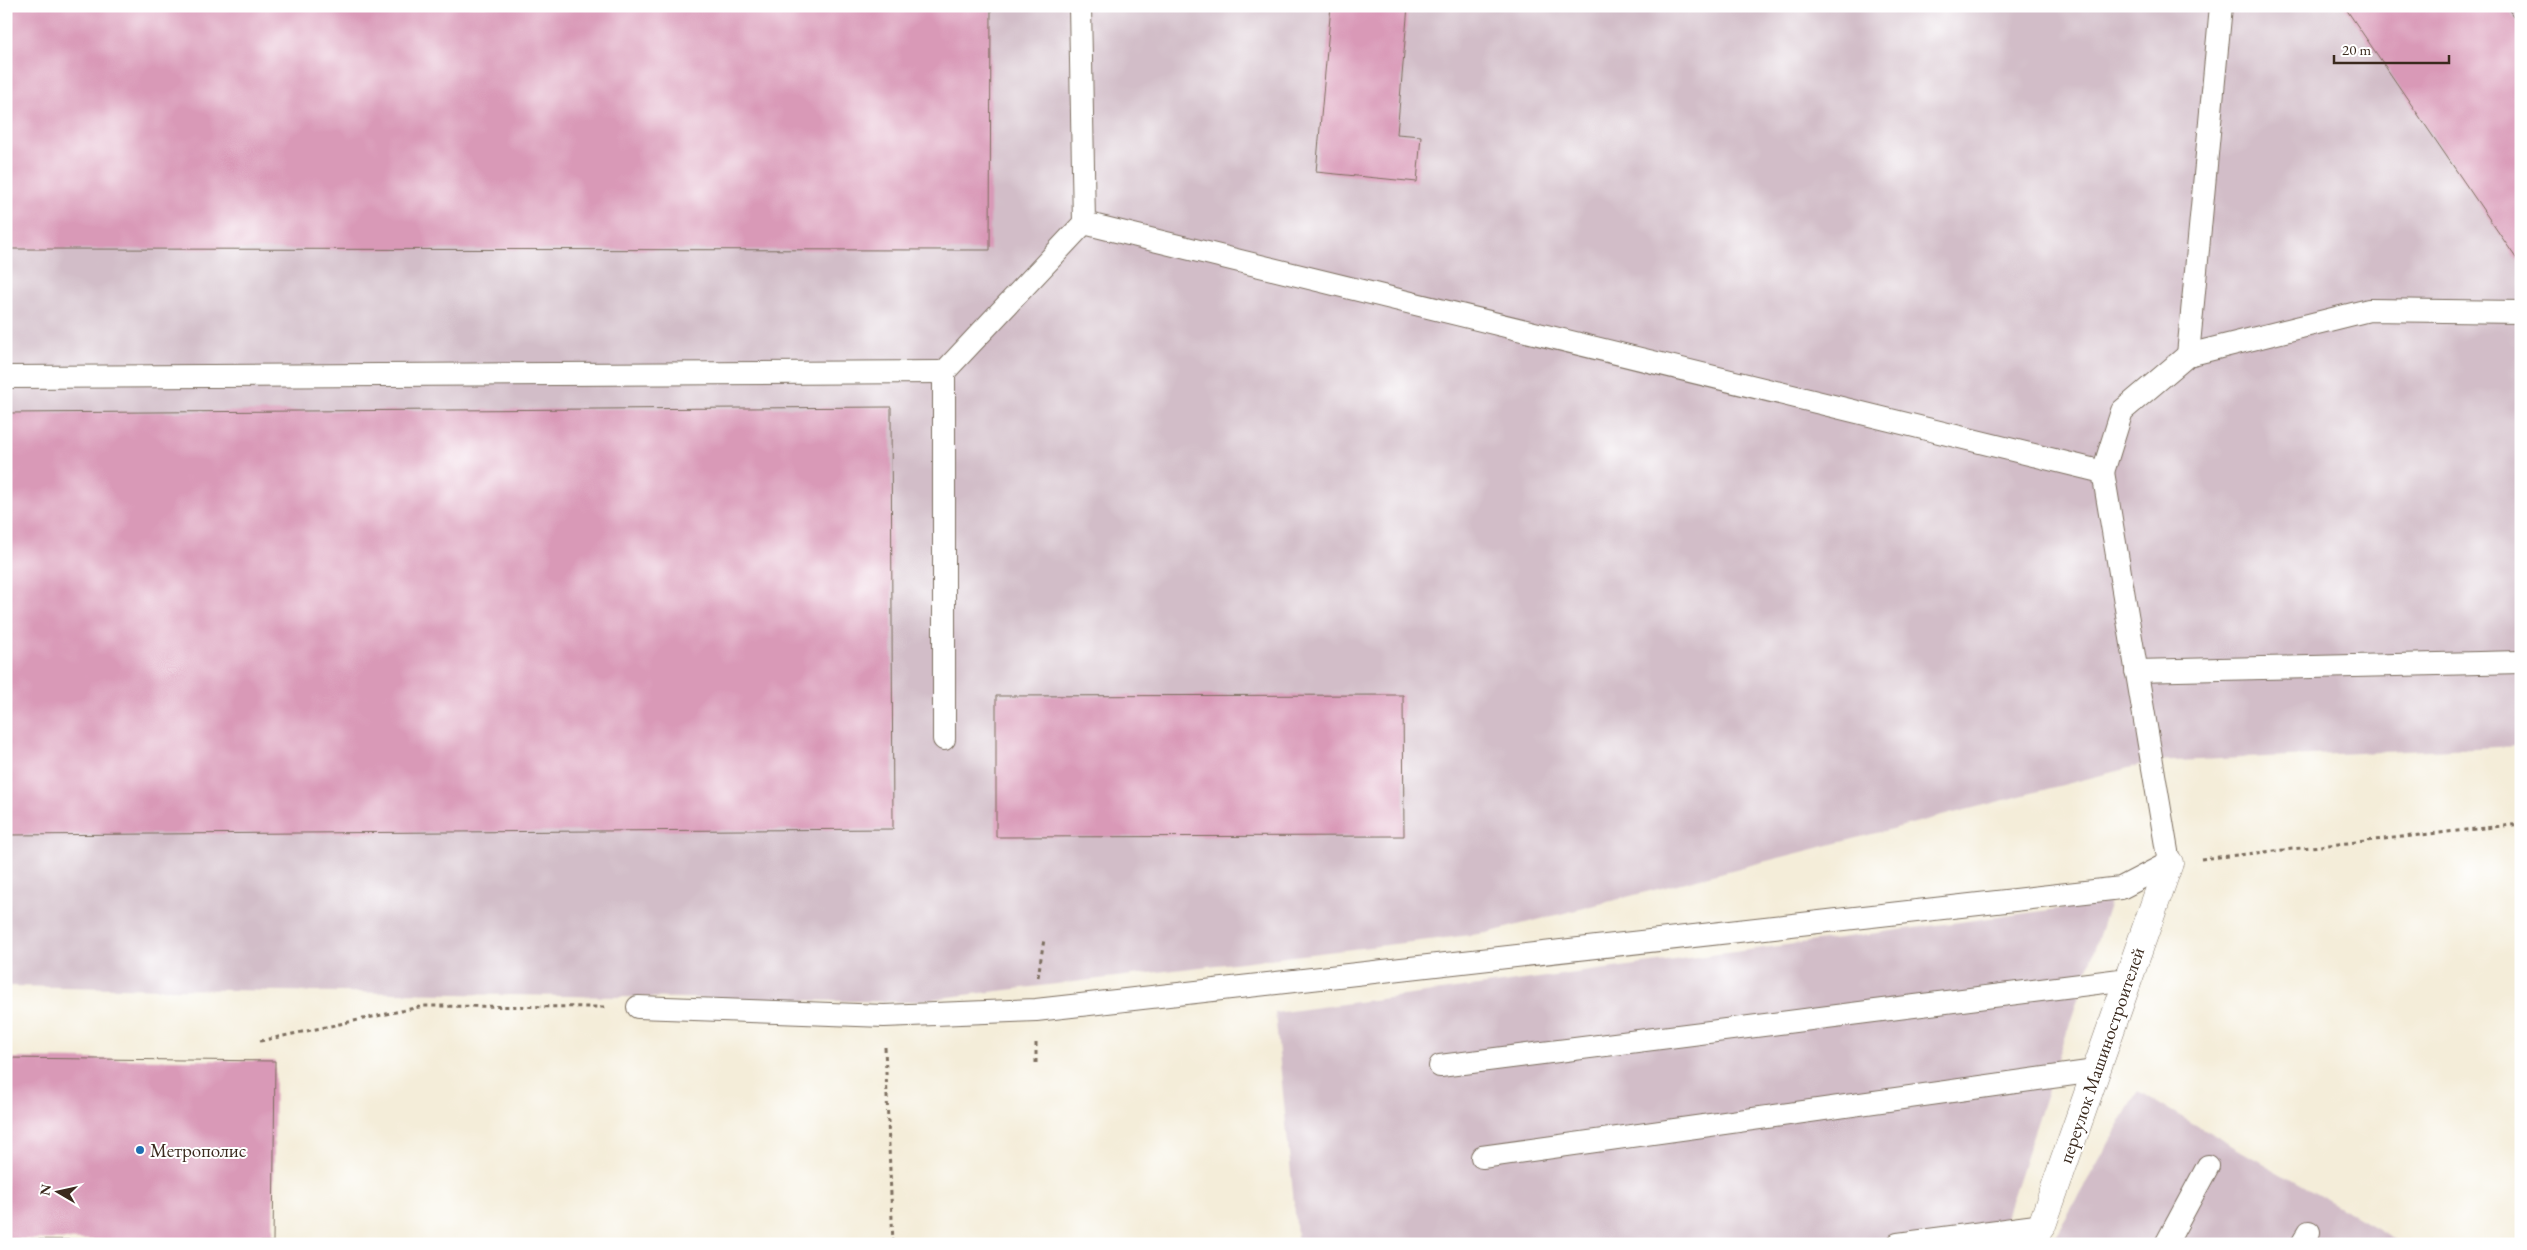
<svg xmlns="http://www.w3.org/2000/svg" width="2527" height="1250" font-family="'EB Garamond',serif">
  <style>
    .industrial { fill: #d2bdc8 }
    .building { fill: #d999b7 }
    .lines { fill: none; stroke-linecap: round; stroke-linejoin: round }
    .lane-casing { stroke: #7c6e5f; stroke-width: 24 }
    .street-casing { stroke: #7c6e5f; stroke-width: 29 }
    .path { stroke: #7c6e5f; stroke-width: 3; stroke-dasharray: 4 4; stroke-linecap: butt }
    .lane { stroke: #fff; stroke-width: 22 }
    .street { stroke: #fff; stroke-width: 28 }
    .poi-dot { fill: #1f6fb2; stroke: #fff; stroke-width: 2 }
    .labels { text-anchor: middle; stroke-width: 4; stroke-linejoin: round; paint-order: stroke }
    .street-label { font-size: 19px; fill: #3b2a1e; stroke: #fff }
    .poi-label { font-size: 19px; fill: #3b2a1e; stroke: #fff; text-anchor: start }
  </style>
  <rect width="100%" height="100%" fill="#fff"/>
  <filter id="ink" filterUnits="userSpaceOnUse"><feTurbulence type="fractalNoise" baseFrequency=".02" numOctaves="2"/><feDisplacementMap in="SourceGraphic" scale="10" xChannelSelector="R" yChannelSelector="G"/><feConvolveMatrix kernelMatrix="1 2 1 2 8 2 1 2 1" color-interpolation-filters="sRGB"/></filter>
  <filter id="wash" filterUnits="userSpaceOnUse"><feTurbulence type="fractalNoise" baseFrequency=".0096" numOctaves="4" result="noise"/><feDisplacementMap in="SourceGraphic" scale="20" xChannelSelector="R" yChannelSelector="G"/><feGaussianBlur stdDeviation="1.12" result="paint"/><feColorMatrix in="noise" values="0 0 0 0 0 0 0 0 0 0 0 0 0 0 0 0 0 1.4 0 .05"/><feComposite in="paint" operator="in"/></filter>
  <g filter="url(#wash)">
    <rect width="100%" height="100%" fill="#f4edd9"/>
    <!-- industrial -->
    <g class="industrial">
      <polygon points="6,6 2521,6 2521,746 2152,762 1487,933 906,1002 6,986"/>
      <polygon points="2110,902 1997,1244 1298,1244 1275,1013"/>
      <polygon points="2138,1092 2404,1244 2051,1244"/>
    </g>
    <g id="blocks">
      <!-- building -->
      <g class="building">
        <polygon points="6,6 991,6 990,250 6,249"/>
        <polygon points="1331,6 1408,6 1397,134 1421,136 1417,182 1316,172"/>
        <polygon points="2344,6 2506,6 2521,27 2521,260 2518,261"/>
        <polygon points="891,407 893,829 6,835 6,413"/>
        <polygon points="1403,695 1404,836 996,837 996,696"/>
        <polygon points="6,1058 275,1061 273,1242 6,1239"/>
      </g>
    </g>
  </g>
  <g filter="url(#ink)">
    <use href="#blocks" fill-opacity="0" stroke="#7c6e5f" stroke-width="1"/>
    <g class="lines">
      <defs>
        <g id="lane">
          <polyline points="2188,355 2221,6"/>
          <polyline points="6,377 944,372"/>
          <polyline points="2103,472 2122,411 2188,355 2369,310 2521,312"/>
          <polyline points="2136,671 2521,662"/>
          <polyline points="944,739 944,372 1084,223"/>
          <polyline points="638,1007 884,1016 1036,1010 2121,888 2169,863 2103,472 1084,223 1080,6"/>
          <polyline points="1440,1066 2128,979"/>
          <polyline points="1482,1157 2095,1071"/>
          <polyline points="1898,1244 2042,1225"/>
          <polyline points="2166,1244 2208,1166"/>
          <polyline points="2302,1244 2309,1232"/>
        </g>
        <polyline id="street" points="2028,1244 2042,1225 2169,863"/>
      </defs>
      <!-- lane casing -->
      <use href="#lane" class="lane-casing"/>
      <!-- street casing -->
      <use href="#street" class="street-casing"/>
      <!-- path -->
      <g class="path">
        <polyline points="2201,859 2521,824"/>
        <polyline points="1038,977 1044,939"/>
        <polyline points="260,1041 424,1006 607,1007"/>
        <polyline points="885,1047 893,1244"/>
        <polyline points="1036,1063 1036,1041"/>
      </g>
      <!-- lane -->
      <use href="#lane" class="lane"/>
      <!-- street -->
      <use href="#street" class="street"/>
    </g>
  </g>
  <!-- markers -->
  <circle class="poi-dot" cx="140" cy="1150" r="5"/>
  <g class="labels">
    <!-- street labels -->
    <g class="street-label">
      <text transform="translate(2101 1055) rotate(-71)" y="7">переулок Машиностроителей</text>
    </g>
    <!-- poi labels -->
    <g class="poi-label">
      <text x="150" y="1157">Метрополис</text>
    </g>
  </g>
  <!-- margin -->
  <rect width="2527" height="1250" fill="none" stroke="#fff" stroke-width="25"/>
  <!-- north arrow -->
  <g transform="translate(58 1192) rotate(279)" stroke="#ffffff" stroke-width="4" paint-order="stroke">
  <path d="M0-4L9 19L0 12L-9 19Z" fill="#3b2a1e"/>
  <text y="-8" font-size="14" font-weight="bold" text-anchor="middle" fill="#3b2a1e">N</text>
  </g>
  <!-- scale -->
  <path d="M2334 55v8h115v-8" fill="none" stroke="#3b2a1e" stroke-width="2.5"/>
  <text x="2342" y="55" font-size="15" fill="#3b2a1e" stroke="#ffffff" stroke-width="4" paint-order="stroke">20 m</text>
</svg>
